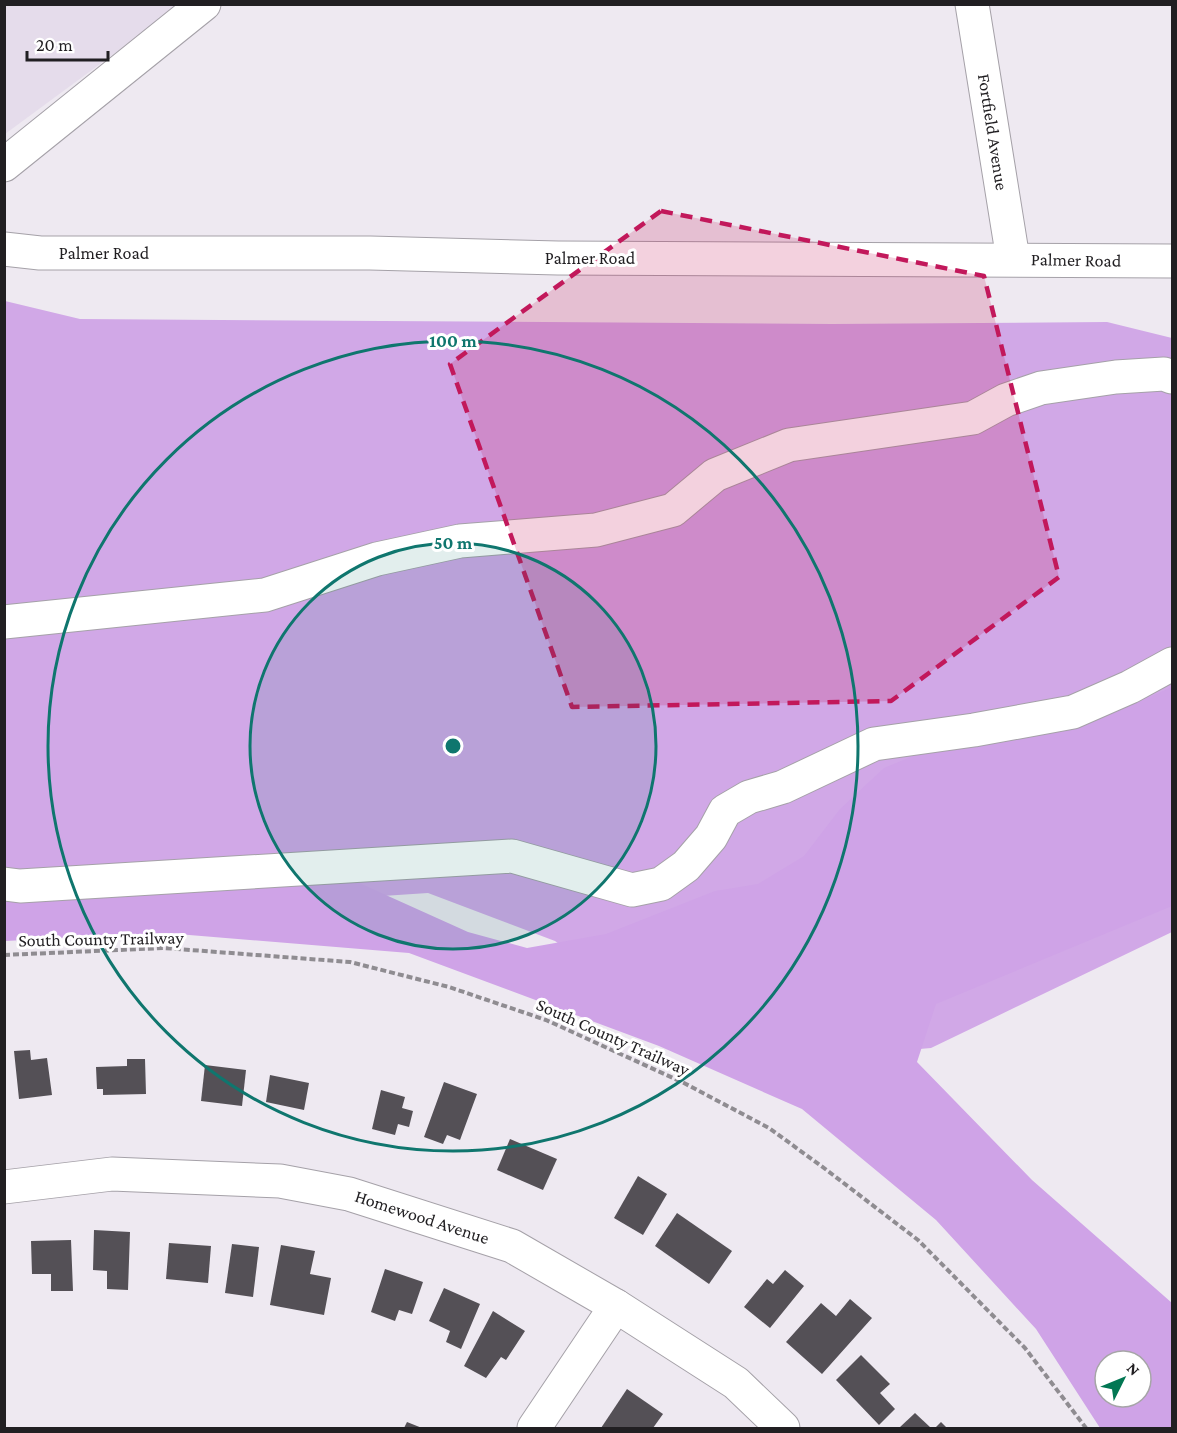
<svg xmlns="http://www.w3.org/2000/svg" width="1177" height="1433" font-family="'Crimson Pro',serif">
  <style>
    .built { fill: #e5dceb }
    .green { fill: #d1a8e7 }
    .forest { fill: #cfa3e7; fill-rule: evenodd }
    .building { fill: #545056 }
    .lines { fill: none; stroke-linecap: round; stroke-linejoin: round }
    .minor-casing { stroke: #a5a1a8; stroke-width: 35 }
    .path { stroke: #8f8c91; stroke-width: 4; stroke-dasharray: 6 3; stroke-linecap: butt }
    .minor { stroke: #fff; stroke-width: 33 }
    .marked { fill: #c2185b; fill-opacity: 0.2; stroke: #c2185b; stroke-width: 4.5; stroke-dasharray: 12 8; stroke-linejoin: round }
    .ring { fill: none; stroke: #0f766e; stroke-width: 3 }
    .labels { text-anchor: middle; stroke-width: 6; stroke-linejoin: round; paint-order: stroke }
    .street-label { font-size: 18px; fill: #211f22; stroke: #fff }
    .centre { fill: #0f766e; stroke: #fff; stroke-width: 3 }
    .ring-label { font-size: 18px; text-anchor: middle; font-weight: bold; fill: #0f766e; stroke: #fff; stroke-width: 6; stroke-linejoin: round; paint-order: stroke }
  </style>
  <rect width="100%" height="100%" fill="#eee9f1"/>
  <!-- built -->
  <polygon class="built" points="5,5 180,5 5,134"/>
  <!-- green -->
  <polygon class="green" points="5,301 80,319 832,324 1107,322 1172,338 1172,932 931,1048 729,1066 555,941 428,893 5,921"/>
  <!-- forest -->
  <path class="forest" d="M 1172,687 L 1172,906 L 936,1004 L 917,1062 L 1032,1180 L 1172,1303 L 1172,1428 L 1100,1428 L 1036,1329 L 936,1220 L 802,1109 L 659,1046 L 409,953 L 165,933 L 5,941 L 5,901 L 357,882 L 468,932 L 527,948 L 606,934 L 715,891 L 758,884 L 804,856 L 840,809 L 884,768 L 925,751 L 1028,734 L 1114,713 ZM 1105,1361 L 1141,1361 L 1141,1397 L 1105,1397 Z"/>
  <!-- building -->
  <g class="building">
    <polygon points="30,1050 31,1060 47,1058 52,1095 19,1099 14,1051"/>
    <polygon points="127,1059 145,1059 146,1094 103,1095 103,1089 97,1089 96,1067 127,1066"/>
    <polygon points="205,1065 246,1070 242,1106 201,1101"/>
    <polygon points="270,1075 309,1083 304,1110 266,1102"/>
    <polygon points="444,1082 477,1094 460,1140 447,1135 443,1144 424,1137"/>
    <polygon points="381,1090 405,1097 402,1108 413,1111 409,1127 398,1124 395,1135 372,1129"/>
    <polygon points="510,1139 557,1159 543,1190 497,1170"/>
    <polygon points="638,1176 667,1194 643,1235 614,1218"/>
    <polygon points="677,1213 732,1251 709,1284 655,1246"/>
    <polygon points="94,1230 130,1232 128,1290 107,1289 107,1271 93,1270"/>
    <polygon points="71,1240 73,1291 51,1291 51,1274 32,1274 31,1241"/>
    <polygon points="169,1243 211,1246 208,1283 166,1279"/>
    <polygon points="232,1244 259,1247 253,1297 225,1293"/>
    <polygon points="281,1245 315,1251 310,1274 331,1278 324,1315 270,1305"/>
    <polygon points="385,1269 423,1282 412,1314 399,1310 395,1321 371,1312"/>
    <polygon points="785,1270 804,1286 770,1328 744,1307 767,1279 773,1284"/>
    <polygon points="444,1288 480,1304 461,1349 446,1342 450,1331 429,1321"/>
    <polygon points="850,1299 872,1318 822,1374 786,1342 821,1303 836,1316"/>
    <polygon points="493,1311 525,1331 506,1360 501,1357 486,1378 464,1366"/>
    <polygon points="861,1355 890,1384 880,1393 895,1409 879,1425 836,1380"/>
    <polygon points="627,1389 663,1414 653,1428 601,1428"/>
    <polygon points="915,1413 931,1428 899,1428"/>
    <polygon points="407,1422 422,1428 404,1428"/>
    <polygon points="941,1422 947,1428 935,1428"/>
  </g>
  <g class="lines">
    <defs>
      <g id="minor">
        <polyline points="972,4 1013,259"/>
        <polyline points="4,165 204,4"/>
        <polyline points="4,249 40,253 370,253 558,258 1172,261"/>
        <polyline points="4,622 265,595 377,559 460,541 596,530 673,510 715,475 789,445 973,418 1006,400 1041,388 1116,377 1164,374 1172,377"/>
        <polyline points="4,884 20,886 512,856 632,890 661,884 686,866 711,837 725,811 749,797 783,787 874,744 974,730 1073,712 1130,687 1172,664"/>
        <polyline points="4,1187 112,1174 280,1181 349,1194 512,1246 616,1306 736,1383 783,1428"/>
        <polyline points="534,1428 616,1306"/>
      </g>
    </defs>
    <!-- minor casing -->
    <use href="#minor" class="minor-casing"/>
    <!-- path -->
    <polyline class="path" points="4,955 164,948 350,962 449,987 546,1020 684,1083 769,1128 824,1168 918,1240 1025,1348 1086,1428"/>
    <!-- minor -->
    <use href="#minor" class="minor"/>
  </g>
  <!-- marked area -->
  <path class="marked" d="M 661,211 L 984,276 L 1059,577 L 891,701 L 572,707 L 450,364 Z"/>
  <!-- distance rings -->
  <circle cx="453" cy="746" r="203" fill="#0f766e" fill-opacity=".12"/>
  <g class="ring">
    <circle cx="453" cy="746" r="203"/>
    <circle cx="453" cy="746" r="405"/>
  </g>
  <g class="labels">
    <!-- street labels -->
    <g class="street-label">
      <text transform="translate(993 132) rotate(81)" y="6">Fortfield Avenue</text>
      <text x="104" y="259">Palmer Road</text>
      <text x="590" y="264">Palmer Road</text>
      <text transform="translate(1076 260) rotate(1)" y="6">Palmer Road</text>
      <text transform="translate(101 939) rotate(-1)" y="6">South County Trailway</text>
      <text transform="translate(613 1037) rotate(24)" y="6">South County Trailway</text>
      <text transform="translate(422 1217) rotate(18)" y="6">Homewood Avenue</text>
    </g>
  </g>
  <circle cx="453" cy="746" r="9" class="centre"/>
  <g class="ring-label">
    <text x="453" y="347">100 m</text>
    <text x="453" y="549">50 m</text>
  </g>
  <!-- border -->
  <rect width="1177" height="1433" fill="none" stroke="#211f22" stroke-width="12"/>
  <!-- north arrow -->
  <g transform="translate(1123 1379) rotate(47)"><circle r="28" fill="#ffffff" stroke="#a6a5a7" stroke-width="1.5"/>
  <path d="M0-4.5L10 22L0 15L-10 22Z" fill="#027753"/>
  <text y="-9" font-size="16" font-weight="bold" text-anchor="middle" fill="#211f22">N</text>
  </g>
  <!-- scale -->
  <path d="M27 51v9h81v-9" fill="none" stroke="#211f22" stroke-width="3"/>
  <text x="36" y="51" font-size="18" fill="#211f22" stroke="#ffffff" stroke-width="4.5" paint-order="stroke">20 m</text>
</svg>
